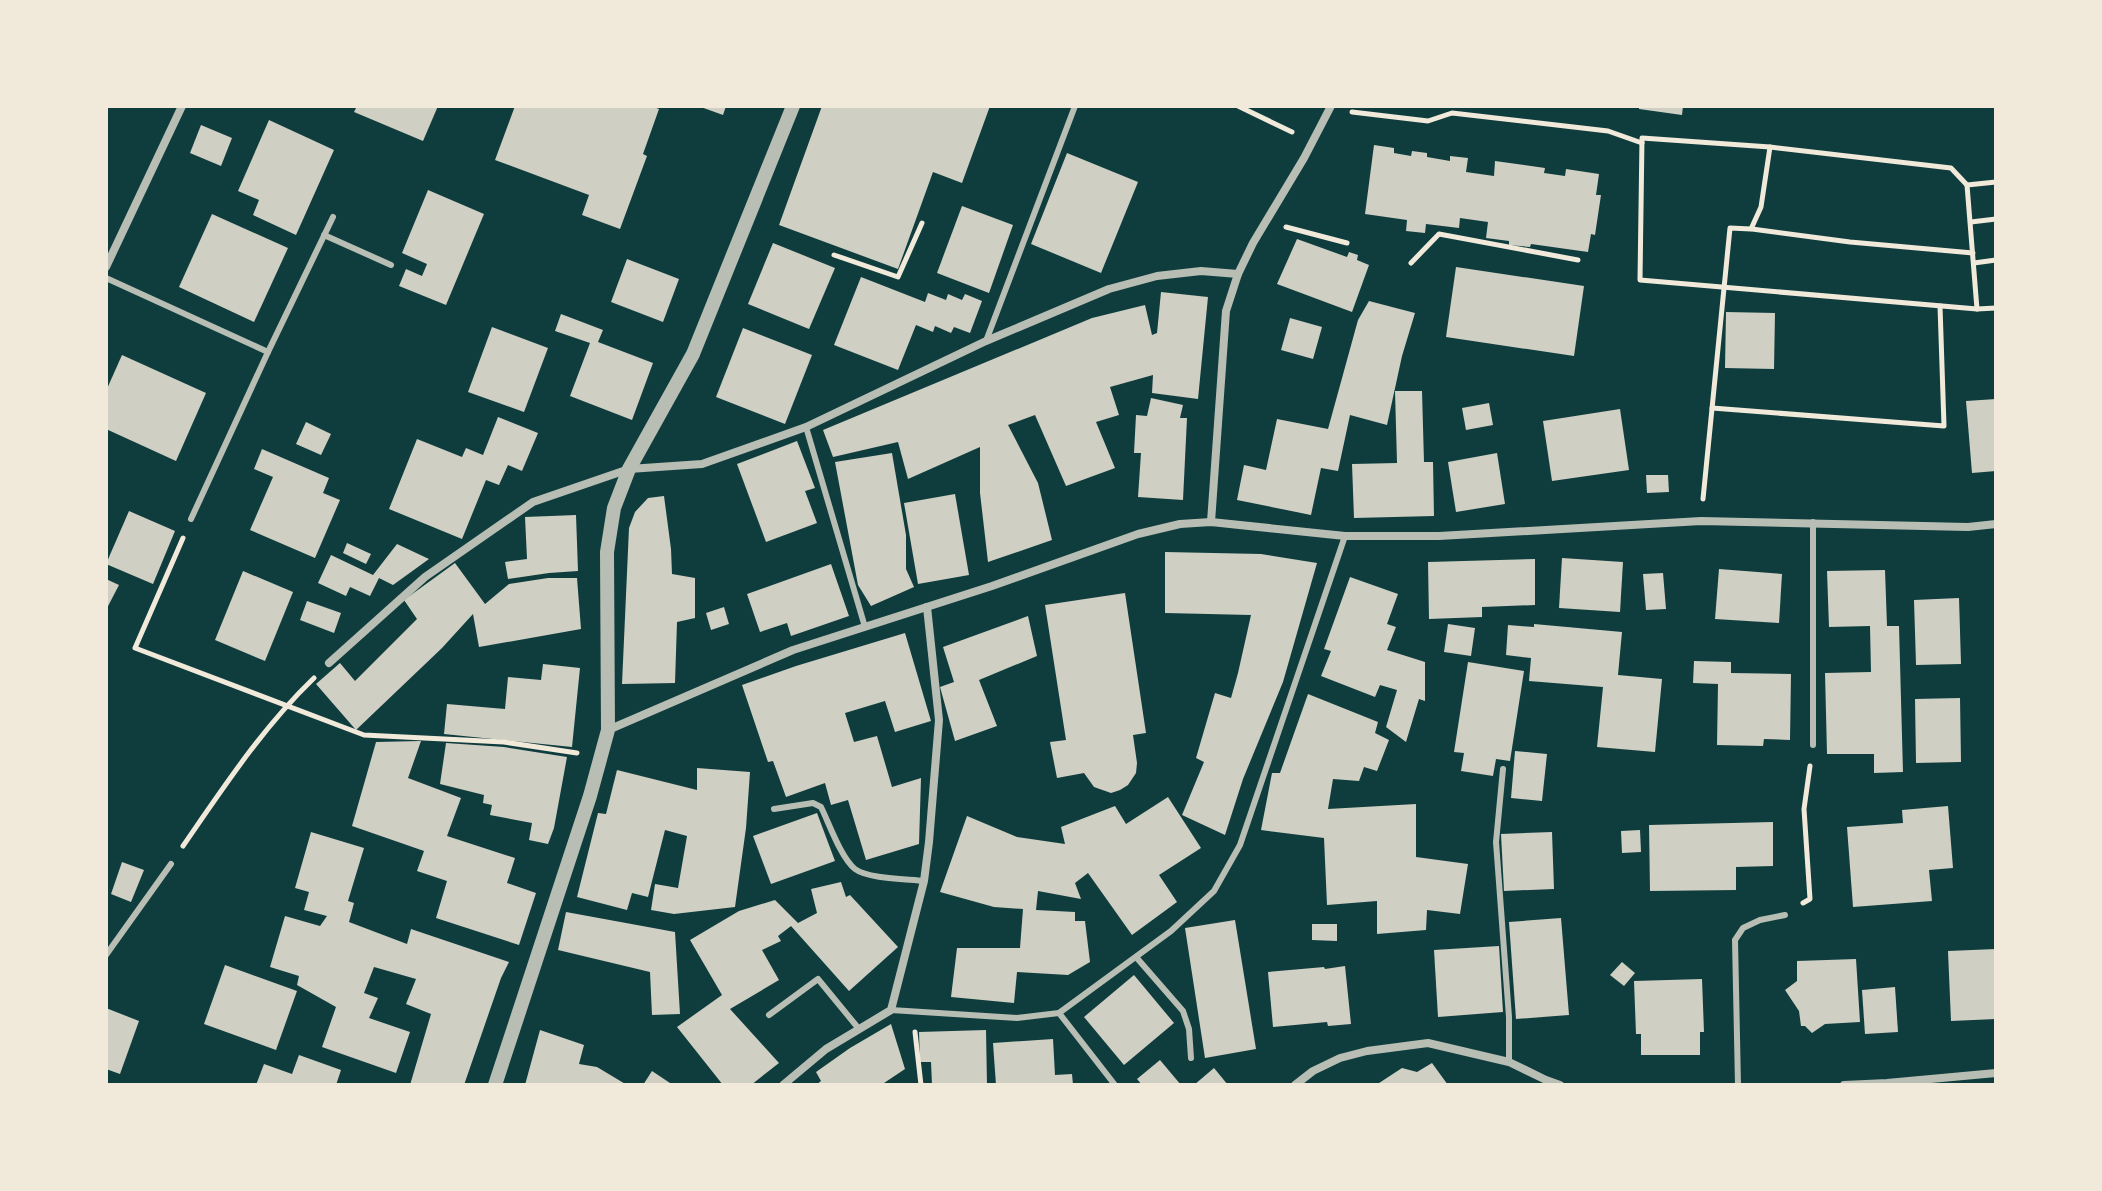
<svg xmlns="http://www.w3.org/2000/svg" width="2102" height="1191" font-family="'IBM Plex Sans',sans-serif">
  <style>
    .building { fill: #cfcfc3 }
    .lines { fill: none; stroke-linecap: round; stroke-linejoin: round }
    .path { stroke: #f1e9da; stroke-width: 5 }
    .service { stroke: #b8beb3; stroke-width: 6 }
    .minor { stroke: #b8beb3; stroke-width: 8 }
    .tertiary { stroke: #b8beb3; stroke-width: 14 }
  </style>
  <rect width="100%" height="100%" fill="#0f3d3e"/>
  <!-- building -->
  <g class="building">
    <polygon points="357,106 438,106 423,141 354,112"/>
    <polygon points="515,106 651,106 659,109 643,154 647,156 620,229 582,215 589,195 495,160"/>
    <polygon points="698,106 726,106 723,115"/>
    <polygon points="822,106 990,106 962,183 933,172 898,269 779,225"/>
    <polygon points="1639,106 1683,106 1682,115 1639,109"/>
    <polygon points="269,120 334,150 296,235 253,215 259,200 238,191"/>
    <polygon points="201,125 232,138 221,166 190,153"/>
    <polygon points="1374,145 1394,148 1394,153 1411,156 1412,151 1427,153 1427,157 1450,161 1450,156 1468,158 1466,172 1494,176 1495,161 1545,168 1544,173 1565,176 1566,169 1599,174 1596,195 1601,195 1595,235 1591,234 1588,252 1531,244 1530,247 1509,245 1509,241 1486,238 1488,222 1460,218 1459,228 1426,224 1425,233 1406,231 1407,220 1365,214"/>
    <polygon points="1067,153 1138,182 1101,273 1031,244"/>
    <polygon points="428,190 484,214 446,305 399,286 406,269 422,276 427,264 402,253"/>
    <polygon points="962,206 1013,225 989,293 937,273"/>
    <polygon points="212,214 288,248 254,322 179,287"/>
    <polygon points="1297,239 1347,257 1349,252 1358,255 1357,260 1369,265 1352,312 1277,284"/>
    <polygon points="773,243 835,268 809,329 748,304"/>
    <polygon points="627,259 679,279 663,322 611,302"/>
    <polygon points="1456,267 1584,286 1574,356 1446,337"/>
    <polygon points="861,277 925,302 928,293 946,300 948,294 962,300 965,294 982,301 970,333 954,327 951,333 935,326 933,332 916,325 898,370 834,345"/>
    <polygon points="1161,292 1208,297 1198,399 1152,393 1153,375 1110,387 1119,415 1096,422 1115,468 1066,486 1035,415 1008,425 1038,483 1052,540 988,562 980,493 980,447 908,479 898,442 833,457 823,430 1092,318 1145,305 1152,335 1157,333"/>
    <polygon points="1369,301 1415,313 1402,356 1387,425 1350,415 1338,471 1321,468 1311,515 1237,500 1244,465 1266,470 1277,419 1328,429 1358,320"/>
    <polygon points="1726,312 1775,313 1774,369 1725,368"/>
    <polygon points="561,314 603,330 598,342 653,363 632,420 570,396 590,343 555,331"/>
    <polygon points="1290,318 1322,327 1313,359 1281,350"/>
    <polygon points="492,327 548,348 524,412 468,392"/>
    <polygon points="743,328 812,355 785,424 716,397"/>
    <polygon points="122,355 206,393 176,461 106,429 106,391"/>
    <polygon points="1395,391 1422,391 1424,462 1433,462 1434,516 1354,518 1352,464 1397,463"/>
    <polygon points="1151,398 1183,405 1180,418 1187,418 1183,500 1138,497 1141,453 1134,453 1136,415 1147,416"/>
    <polygon points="1996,399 1996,471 1972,473 1966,401"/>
    <polygon points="1489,403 1493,425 1466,430 1462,408"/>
    <polygon points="1620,409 1629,470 1552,481 1543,421"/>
    <polygon points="498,417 538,433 522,471 508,465 499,485 486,480 462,539 389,509 417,439 462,457 466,448 483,455"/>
    <polygon points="306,422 331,434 321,455 296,444"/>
    <polygon points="797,441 815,488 805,491 817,523 766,542 737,464"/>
    <polygon points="262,449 329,478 323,493 340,500 315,558 250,530 273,477 254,469"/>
    <polygon points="892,453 906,535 906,569 914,587 871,606 858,585 835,462"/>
    <polygon points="1497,453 1505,504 1456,512 1448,462"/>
    <polygon points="1646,475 1668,475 1669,492 1647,493"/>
    <polygon points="955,494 969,575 918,584 904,503"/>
    <polygon points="664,496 671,549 672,574 695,578 695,618 677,622 675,683 622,684 629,528 635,512 648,498"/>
    <polygon points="129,511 175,531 153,584 106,564"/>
    <polygon points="576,515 578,571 549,573 508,579 505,562 527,559 525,517"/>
    <polygon points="347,543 371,554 366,564 343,553"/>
    <polygon points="397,544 429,559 393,585 379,578 370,596 350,587 346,596 318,583 331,555 373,575"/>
    <polygon points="1165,552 1261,554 1317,563 1283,682 1243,779 1225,835 1182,815 1204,762 1196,758 1215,693 1231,698 1238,673 1251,615 1165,613"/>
    <polygon points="1562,558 1623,562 1620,612 1559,608"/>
    <polygon points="1535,559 1535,605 1482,607 1482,617 1429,619 1428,562"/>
    <polygon points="455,563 485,604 509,584 548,578 577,578 581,629 479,647 473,614 442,648 356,730 316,684 340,663 355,681 417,619 404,600"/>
    <polygon points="831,564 849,616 791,636 787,623 760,632 747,594"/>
    <polygon points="1719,569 1782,574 1779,623 1715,619"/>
    <polygon points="1885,570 1887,626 1899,626 1903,772 1874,773 1874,754 1827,754 1825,673 1871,672 1870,626 1829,627 1827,571"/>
    <polygon points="243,571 293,592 265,661 215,640"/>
    <polygon points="1663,573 1666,609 1646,610 1643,574"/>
    <polygon points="1350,577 1398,594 1387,624 1396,627 1387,650 1425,662 1425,701 1419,699 1406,742 1386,727 1397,690 1380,685 1375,697 1321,676 1331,651 1324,649"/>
    <polygon points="106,579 119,585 106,610"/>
    <polygon points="1125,593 1146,733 1133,735 1137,763 1136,773 1128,785 1120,790 1111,793 1094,787 1084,773 1057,778 1050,742 1066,740 1045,605"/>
    <polygon points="1959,598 1961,664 1916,665 1914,600"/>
    <polygon points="307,601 341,613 334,633 300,620"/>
    <polygon points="724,607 729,624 711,630 706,613"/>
    <polygon points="1028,616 1037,656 979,680 997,726 955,741 940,687 954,682 943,647"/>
    <polygon points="1448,624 1475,628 1471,656 1444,652"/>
    <polygon points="1534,624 1622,632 1618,675 1662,679 1655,752 1597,747 1603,687 1529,681 1531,658 1506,655 1508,625 1534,627"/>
    <polygon points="905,633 931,721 895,732 885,701 845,713 854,742 877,736 892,787 921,778 919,844 866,860 848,800 831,805 825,783 786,797 773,761 768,762 742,685 796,666"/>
    <polygon points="1694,661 1731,662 1731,673 1791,674 1790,740 1764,739 1763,746 1717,745 1718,684 1693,683"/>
    <polygon points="1468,662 1524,671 1510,761 1496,759 1493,776 1461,771 1464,753 1454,752"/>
    <polygon points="543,664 580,668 572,747 444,734 447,704 505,709 508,677 541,680"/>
    <polygon points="1308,694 1378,722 1375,733 1389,740 1377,771 1364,767 1359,781 1333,779 1328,809 1416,804 1416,857 1468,864 1460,914 1427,910 1426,930 1377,934 1377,901 1327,905 1324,838 1261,830 1272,773 1280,773"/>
    <polygon points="1960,698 1961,762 1916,763 1915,699"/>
    <polygon points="421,741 408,778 461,798 447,836 515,858 507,883 536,893 519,945 436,918 447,881 417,871 424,851 352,826 376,742"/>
    <polygon points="446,743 504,747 567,757 554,828 548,844 529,840 532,823 490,815 492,805 483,803 484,795 440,784"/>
    <polygon points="1515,751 1547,754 1542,801 1511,798"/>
    <polygon points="697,768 750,772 746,828 735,907 674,914 651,910 655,884 678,888 687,836 665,830 648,897 632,893 627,910 577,897 598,813 606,814 617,770 697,790"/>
    <polygon points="1168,797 1201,848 1159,875 1177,902 1132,935 1088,873 1075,883 1081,899 1038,891 1036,910 1075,912 1075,921 1085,921 1090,962 1068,975 1017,972 1014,1003 951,997 957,948 1020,948 1023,909 994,907 940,892 967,816 1017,837 1065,844 1061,827 1115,806 1126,824"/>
    <polygon points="1948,806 1953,868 1929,870 1932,901 1853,907 1847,827 1903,823 1902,810"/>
    <polygon points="817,813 835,861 771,884 753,836"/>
    <polygon points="1773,822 1773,866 1736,867 1736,890 1650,891 1649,825"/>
    <polygon points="1640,830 1641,852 1622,853 1621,831"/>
    <polygon points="311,832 364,848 348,901 354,903 349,922 407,944 411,929 509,962 501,978 464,1085 410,1085 431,1014 406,1004 416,979 374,967 364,993 378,998 369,1018 410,1032 396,1073 322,1047 336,1007 297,985 299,976 270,967 285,916 320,926 327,916 304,910 309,892 295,888"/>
    <polygon points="1552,832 1554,889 1504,891 1501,834"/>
    <polygon points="122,862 144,870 131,902 111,894"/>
    <polygon points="841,882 846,897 850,895 898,947 849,991 791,926 778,936 781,941 762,950 779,980 730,1009 779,1063 751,1085 723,1085 677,1027 722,995 690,940 739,911 775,900 798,923 817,913 811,889"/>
    <polygon points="566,912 675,932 680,1014 652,1015 650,972 558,950"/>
    <polygon points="1561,918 1569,1015 1516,1019 1509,922"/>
    <polygon points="1235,920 1256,1049 1205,1058 1185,928"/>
    <polygon points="1312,924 1337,924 1337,941 1312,940"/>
    <polygon points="1499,946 1503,1012 1438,1017 1434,950"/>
    <polygon points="1996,949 1996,1019 1951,1021 1948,951"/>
    <polygon points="1856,959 1860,1022 1825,1024 1812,1033 1805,1026 1801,1026 1799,1011 1785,990 1797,981 1797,961"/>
    <polygon points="1622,962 1635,973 1624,986 1610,975"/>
    <polygon points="225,965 297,991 276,1050 204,1024"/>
    <polygon points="1345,966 1351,1024 1328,1026 1327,1022 1273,1027 1268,972 1324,967 1325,969"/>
    <polygon points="1134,975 1174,1023 1124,1065 1084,1017"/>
    <polygon points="1702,979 1704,1032 1700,1032 1700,1055 1641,1055 1641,1034 1636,1034 1634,981"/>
    <polygon points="1895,987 1898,1032 1865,1034 1862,990"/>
    <polygon points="106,1008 139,1021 120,1074 106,1069"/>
    <polygon points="891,1024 905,1069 884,1083 885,1085 816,1085 821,1081 816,1072 850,1048"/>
    <polygon points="540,1030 584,1045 579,1064 597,1067 627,1085 525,1085"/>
    <polygon points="986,1030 987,1085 932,1085 931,1062 920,1062 919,1032"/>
    <polygon points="1053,1039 1055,1075 1072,1074 1073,1085 996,1085 993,1043"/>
    <polygon points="299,1055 341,1070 336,1085 256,1085 264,1064 292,1074"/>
    <polygon points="1160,1060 1181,1085 1142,1085 1137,1079"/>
    <polygon points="1432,1063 1448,1085 1376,1085 1402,1068 1417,1072"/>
    <polygon points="1214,1068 1228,1085 1194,1085"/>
    <polygon points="652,1071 673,1085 643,1085"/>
  </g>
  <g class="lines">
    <!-- path -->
    <g class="path">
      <polyline points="1238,106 1292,132"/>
      <polyline points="1352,112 1428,121 1452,113 1608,131 1642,143"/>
      <polyline points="1967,185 1951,168 1770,147 1642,138 1640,280 1977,309 1996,308"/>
      <polyline points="1971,222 1996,219"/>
      <polyline points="1286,227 1347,243"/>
      <polyline points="1752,229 1850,242 1973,253"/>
      <polyline points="834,255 898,277 922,223"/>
      <polyline points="1411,263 1439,234 1578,260"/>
      <polyline points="1974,263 1996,260"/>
      <polyline points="1977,309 1967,185 1996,182"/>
      <polyline points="1712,408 1944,426 1940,306"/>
      <polyline points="1703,499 1730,228 1751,229 1761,207 1770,147"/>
      <polyline points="183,538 135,648 364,735 504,742 577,753"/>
      <path d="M 183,846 C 223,788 263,727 314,678"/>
      <polyline points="1803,903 1810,899 1804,809 1810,766"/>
      <polyline points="915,1032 921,1085"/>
    </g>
    <!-- service -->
    <g class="service">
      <polyline points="324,235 391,265"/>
      <polyline points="106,278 268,352"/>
      <polyline points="986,341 1075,106"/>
      <polyline points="806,427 865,627"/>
      <polyline points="191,519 268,352 333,217"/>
      <polyline points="1813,745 1813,522"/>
      <polyline points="1503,769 1496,842 1509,1017 1509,1062"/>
      <path d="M 774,809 L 813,803 L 821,807 C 829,823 841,858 855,869 C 868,879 907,879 924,881"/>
      <polyline points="106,955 171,864"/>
      <polyline points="1136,957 1183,1011 1189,1029 1191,1058"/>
      <polyline points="891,1010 1017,1018 1059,1013 1171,931 1214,891 1240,845 1345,536"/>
      <polyline points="1059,1013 1115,1085"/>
      <polyline points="769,1015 818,979 859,1029"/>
      <polyline points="1738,1085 1735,940 1743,928 1760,920 1785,915"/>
    </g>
    <!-- minor -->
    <g class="minor">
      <polyline points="106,267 182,106"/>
      <polyline points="1211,522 1226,311 1238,274 1253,243 1304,158 1331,106"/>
      <polyline points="329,663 425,577 533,502 629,469 702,464 806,427 986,341 1109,289 1157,276 1201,271 1238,274"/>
      <polyline points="608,730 793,650 992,586 1138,534 1180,524 1211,522 1345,536 1439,536 1701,521 1968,527 1996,524"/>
      <polyline points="783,1085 826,1049 891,1010 924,881 929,842 939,720 927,607"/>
      <polyline points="1295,1085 1313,1071 1340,1058 1367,1051 1428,1043 1509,1062 1546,1080 1560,1085"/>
      <polyline points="1844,1085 1887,1083 1996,1073"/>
    </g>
    <!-- tertiary -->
    <polyline class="tertiary" points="495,1085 590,796 608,730 607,552 614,508 629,469 693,354 793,106"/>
  </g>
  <!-- border -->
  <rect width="2102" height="1191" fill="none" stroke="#f1e9da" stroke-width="216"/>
</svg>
